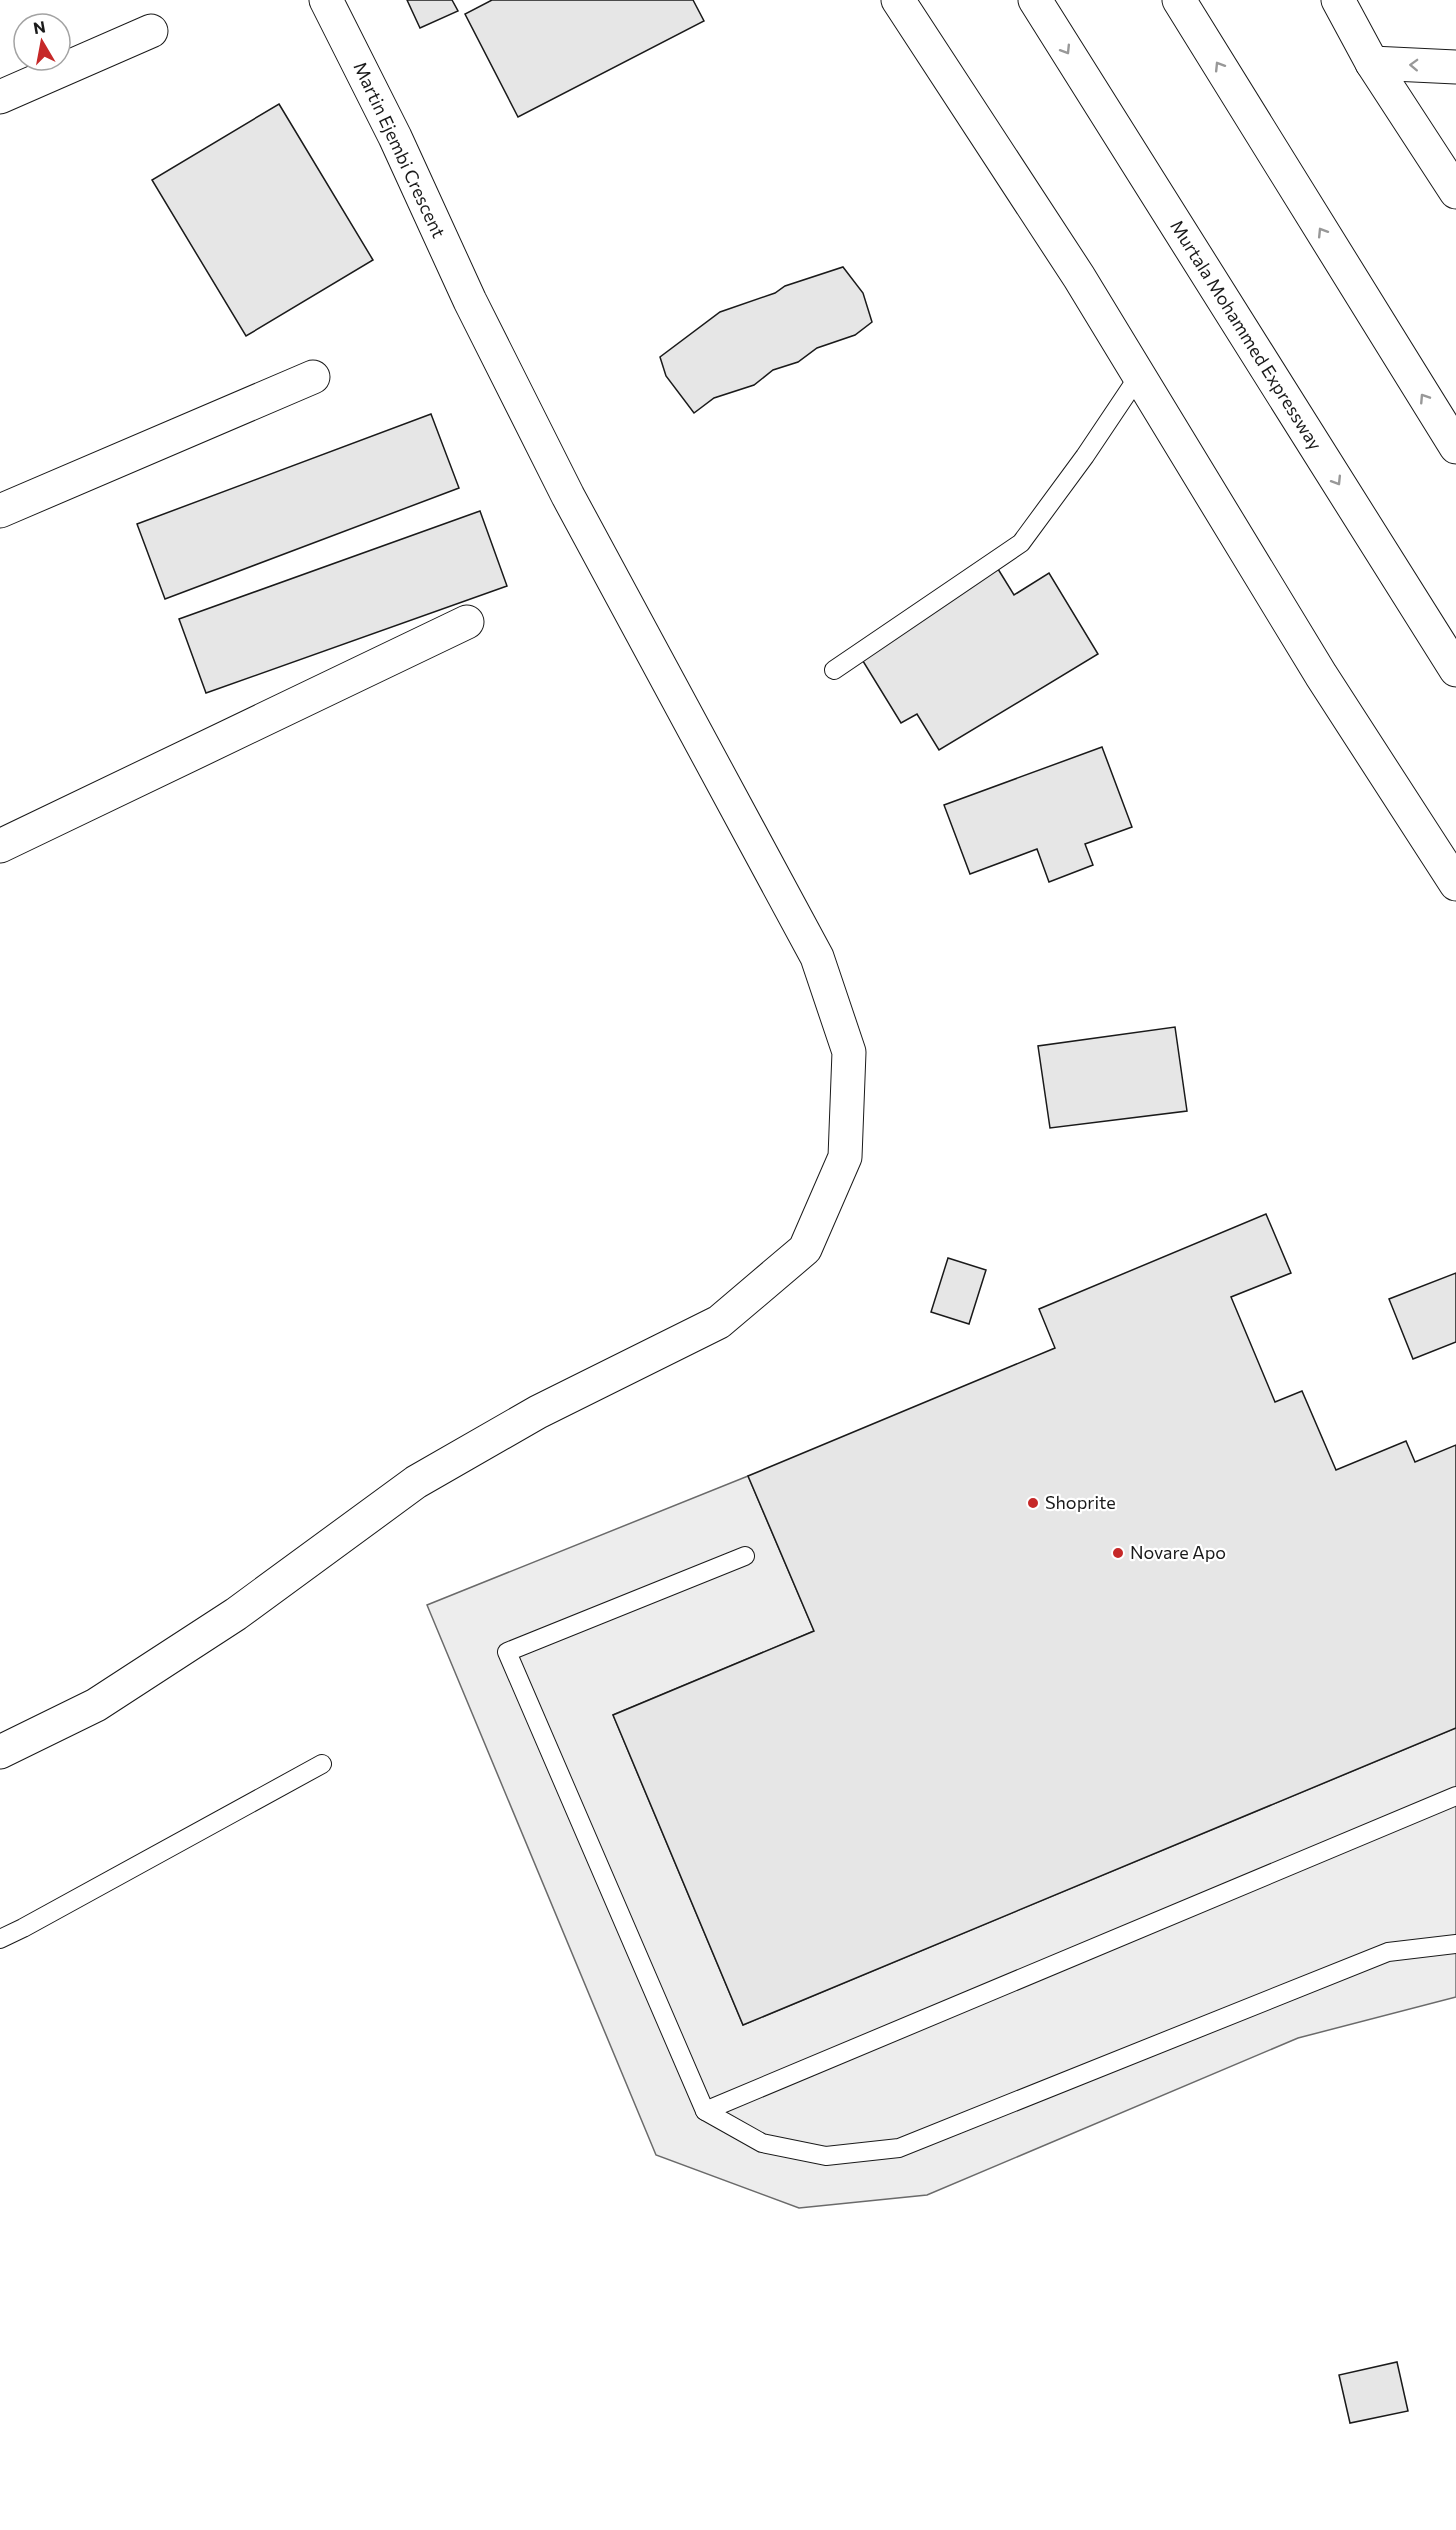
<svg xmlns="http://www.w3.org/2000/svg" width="1456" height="2530" font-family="Commissioner,sans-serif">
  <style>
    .parking { fill: #ededed; stroke: #6a6a6a; stroke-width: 1.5 }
    .building { fill: #e6e6e6; stroke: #1a1a1a; stroke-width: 1.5 }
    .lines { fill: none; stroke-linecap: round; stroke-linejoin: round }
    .service-casing { stroke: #1a1a1a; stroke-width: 20 }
    .minor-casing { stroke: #1a1a1a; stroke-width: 35 }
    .secondary-casing { stroke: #1a1a1a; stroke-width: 35 }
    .primary-casing { stroke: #1a1a1a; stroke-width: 35 }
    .motorway-casing { stroke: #1a1a1a; stroke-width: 35 }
    .service { stroke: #fff; stroke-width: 18 }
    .minor { stroke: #fff; stroke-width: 33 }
    .secondary { stroke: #fff; stroke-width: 33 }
    .primary { stroke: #fff; stroke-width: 33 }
    .motorway { stroke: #fff; stroke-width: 33 }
    .oneway { stroke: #989898 }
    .poi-dot { fill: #c62828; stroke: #fff; stroke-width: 2 }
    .labels { text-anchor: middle; stroke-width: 4.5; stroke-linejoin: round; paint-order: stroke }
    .street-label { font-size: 18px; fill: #1a1a1a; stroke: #fff }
    .poi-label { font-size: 18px; fill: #1a1a1a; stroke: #fff; text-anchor: start }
  </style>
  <rect width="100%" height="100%" fill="#fff"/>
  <!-- parking -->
  <polygon class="parking" points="748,1476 814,1631 613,1715 743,2025 1456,1728 1456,1997 1298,2038 927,2195 799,2208 656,2155 427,1605"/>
  <!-- building -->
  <g class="building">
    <polygon points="407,0 452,0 458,11 420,28"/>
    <polygon points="492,0 693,0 704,21 518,117 465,14"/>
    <polygon points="279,104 373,260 246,336 152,180"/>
    <polygon points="843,267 863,293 872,322 855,335 817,348 798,362 773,370 754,385 714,398 694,413 666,376 660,357 720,312 775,293 785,286"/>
    <polygon points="431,414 459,488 165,599 137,524"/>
    <polygon points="480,511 507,586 206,693 179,619"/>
    <polygon points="998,569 1014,595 1049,573 1098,654 939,750 917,714 901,723 858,653"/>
    <polygon points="1102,747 1132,827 1085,844 1093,865 1049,882 1037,849 970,874 944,805"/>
    <polygon points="1175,1027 1187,1111 1050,1128 1038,1046"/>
    <polygon points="1266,1214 1291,1273 1231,1297 1275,1402 1302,1391 1336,1470 1406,1441 1415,1462 1456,1445 1456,1728 743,2025 613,1715 814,1631 748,1476 1055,1348 1039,1309"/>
    <polygon points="948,1258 986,1270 969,1324 931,1312"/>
    <polygon points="1456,1273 1456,1342 1413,1359 1389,1299"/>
    <polygon points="1397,2362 1408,2411 1350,2423 1339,2375"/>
  </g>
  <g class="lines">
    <defs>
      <g id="service">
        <polyline points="834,670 1021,543 1085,456 1140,374"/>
        <polyline points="745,1556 507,1652 705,2111 762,2143 826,2156 899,2148 1388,1952 1456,1944"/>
        <polyline points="0,1939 23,1928 322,1764"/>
        <polyline points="705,2111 1456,1796"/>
      </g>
      <g id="minor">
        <polyline points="0,97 151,31"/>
        <polyline points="0,511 313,377"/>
        <polyline points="0,846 467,622"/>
        <polyline points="0,1752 96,1705 236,1614 416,1482 538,1412 719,1322 805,1249 845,1157 849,1052 817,957 568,496 470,301 395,137 326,0"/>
      </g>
      <polyline id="secondary" points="1372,63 1456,67"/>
      <g id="primary">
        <polyline points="898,0 1079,277 1321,675 1456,884"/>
        <polyline points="1338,0 1372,63 1456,192"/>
      </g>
      <g id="motorway">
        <path id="s1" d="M 1035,0 L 1456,670"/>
        <polyline points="1179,0 1456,447"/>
      </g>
    </defs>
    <!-- service casing -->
    <use href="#service" class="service-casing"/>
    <!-- minor casing -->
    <use href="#minor" class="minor-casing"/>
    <!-- secondary casing -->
    <use href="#secondary" class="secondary-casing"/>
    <!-- primary casing -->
    <use href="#primary" class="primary-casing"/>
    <!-- motorway casing -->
    <use href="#motorway" class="motorway-casing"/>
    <!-- service -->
    <use href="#service" class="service"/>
    <!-- minor -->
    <use href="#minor" class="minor"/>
    <!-- secondary -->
    <use href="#secondary" class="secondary"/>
    <!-- primary -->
    <use href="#primary" class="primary"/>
    <!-- motorway -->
    <use href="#motorway" class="motorway"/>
  </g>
  <!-- one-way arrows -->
  <defs><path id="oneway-chevron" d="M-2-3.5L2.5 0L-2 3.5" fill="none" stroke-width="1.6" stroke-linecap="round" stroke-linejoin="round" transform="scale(1.5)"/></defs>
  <g class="oneway">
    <use href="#oneway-chevron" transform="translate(1066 50) rotate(58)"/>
    <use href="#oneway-chevron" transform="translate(1414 65) rotate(-178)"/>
    <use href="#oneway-chevron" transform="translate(1219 66) rotate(-122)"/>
    <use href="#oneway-chevron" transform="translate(1322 232) rotate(-122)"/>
    <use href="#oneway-chevron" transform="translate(1424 398) rotate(-123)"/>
    <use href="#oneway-chevron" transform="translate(1337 481) rotate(58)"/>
  </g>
  <!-- markers -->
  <g class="poi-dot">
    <circle cx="1033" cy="1503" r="6"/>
    <circle cx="1118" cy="1553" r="6"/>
  </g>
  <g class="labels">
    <!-- street labels -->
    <g class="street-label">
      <text transform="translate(399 150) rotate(65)" y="6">Martin Ejembi Crescent</text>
      <text dy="6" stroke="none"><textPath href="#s1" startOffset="396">Murtala Mohammed Expressway</textPath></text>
    </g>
    <!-- poi labels -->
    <g class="poi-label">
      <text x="1045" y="1509">Shoprite</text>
      <text x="1130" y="1559">Novare Apo</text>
    </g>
  </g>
  <!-- north arrow -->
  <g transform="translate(42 42) rotate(350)"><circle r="28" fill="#ffffff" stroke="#a3a3a3" stroke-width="1.5"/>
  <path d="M0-4.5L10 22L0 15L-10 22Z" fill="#c62828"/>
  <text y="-9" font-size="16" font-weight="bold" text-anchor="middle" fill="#1a1a1a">N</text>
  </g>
</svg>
